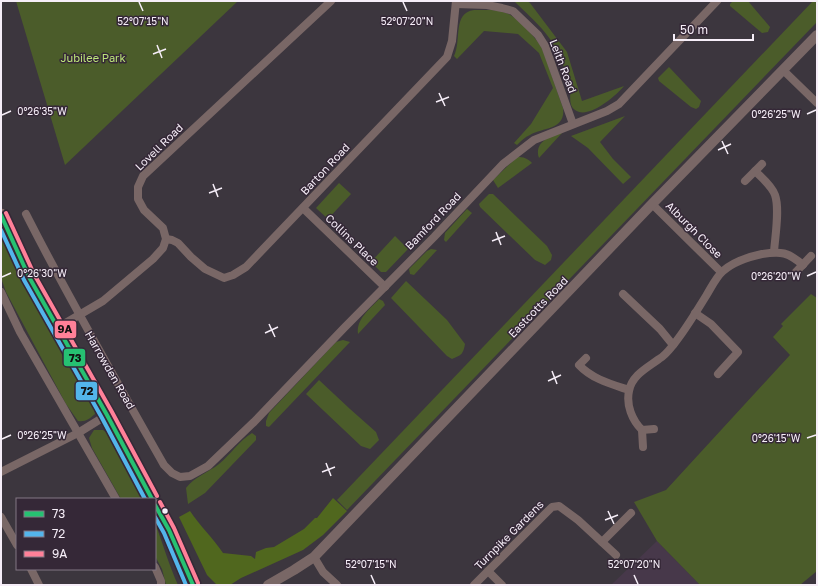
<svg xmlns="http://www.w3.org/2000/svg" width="818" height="586" font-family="'Golos Text',sans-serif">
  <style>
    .built { fill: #47384a }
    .green { fill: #4b5c2a }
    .forest { fill: #50671e }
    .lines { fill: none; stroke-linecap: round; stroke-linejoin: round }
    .minor { stroke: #796766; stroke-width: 8 }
    .tertiary { stroke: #796766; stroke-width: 10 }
    .primary { stroke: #886f6d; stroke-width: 13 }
    .bus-1-casing { stroke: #352837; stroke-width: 7 }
    .bus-2-casing { stroke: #352837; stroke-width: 7 }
    .bus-3-casing { stroke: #352837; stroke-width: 7 }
    .bus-1 { stroke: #26c172; stroke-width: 4 }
    .bus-2 { stroke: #53b5eb; stroke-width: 4 }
    .bus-3 { stroke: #ff8098; stroke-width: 4 }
    .ticks { fill: none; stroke: #f6eef8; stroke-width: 1.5 }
    .bus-dot { fill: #f6eef8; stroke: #352837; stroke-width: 1.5 }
    .labels { text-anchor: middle; stroke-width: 3; stroke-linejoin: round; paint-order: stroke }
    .park-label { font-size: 11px; fill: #bce578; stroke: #352837 }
    .street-label { font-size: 11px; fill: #f6eef8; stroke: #352837 }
    .ticks-label { font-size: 10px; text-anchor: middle; fill: #f6eef8; stroke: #352837; stroke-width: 3; stroke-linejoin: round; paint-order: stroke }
    .line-badge { stroke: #352837; stroke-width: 1.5 }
    .pale-badge-label { font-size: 11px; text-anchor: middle; font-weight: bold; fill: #111 }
  </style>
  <rect width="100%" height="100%" fill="#3c363e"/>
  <!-- built -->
  <polygon class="built" points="657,541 700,585 611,585"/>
  <!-- green -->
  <g class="green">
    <polygon points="16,1 238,1 65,165"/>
    <path d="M 514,1 L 527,1 L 530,3 L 567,52 L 582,101 L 624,86 C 616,96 588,120 575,110 C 568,105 571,95 570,87 C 568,77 563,65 559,55 C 550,33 530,17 514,1 Z"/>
    <polygon points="733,1 748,1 770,27 768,32 762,33 730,6 730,4"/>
    <polygon points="813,1 817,1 817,22 347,510 337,500"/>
    <path d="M 474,10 C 485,10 497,9 506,13 C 516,16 537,39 542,48 L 563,108 C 566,130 544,127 530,135 C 525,137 521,141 517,145 L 514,143 L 531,124 L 553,88 L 539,53 L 518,34 L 484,31 L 457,59 L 454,56 C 462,40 452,13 474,10 Z"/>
    <polygon points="669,67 701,101 699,107 696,109 691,107 659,81 658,78"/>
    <polygon points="625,116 600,142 613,159 631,177 623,184 588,148 571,136"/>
    <path d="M 561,132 L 562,133 L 539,158 C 534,142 549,137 561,132 Z"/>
    <path d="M 517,157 C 524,157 527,158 532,163 L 498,188 L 493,180 Z"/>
    <polygon points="339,183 351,194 328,219 316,208"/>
    <polygon points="489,194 493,194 547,246 552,255 551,260 545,265 535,260 480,207 479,204"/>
    <polygon points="467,209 472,213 446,242 444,240 445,233"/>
    <path d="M 1,233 L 34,304 L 94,408 L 95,414 C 89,419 86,422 78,421 L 66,404 L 6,292 L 1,278 Z"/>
    <polygon points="395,236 408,249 386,272 381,272 371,262"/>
    <polygon points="431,249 437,250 414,275 410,274 409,269 427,251"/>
    <path d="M 406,281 L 447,320 L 465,344 C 463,355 461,355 452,359 L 447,356 L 391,298 Z"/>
    <polygon points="811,294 817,298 817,571 800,585 700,585 657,541 634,502 666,490 790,355 773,337 783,326 781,324"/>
    <path d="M 379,299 L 383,301 L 385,305 L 358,334 C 356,319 370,309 379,299 Z"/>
    <polygon points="343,340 350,342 269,427 266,426 266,421 269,413 336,342"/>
    <polygon points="319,380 350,409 376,432 379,440 370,449 361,446 306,394"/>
    <polygon points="94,430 103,430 110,435 146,499 121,499 92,448 89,438"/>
    <path d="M 252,433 L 256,436 L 256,440 L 205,493 L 188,504 L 186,488 C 194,477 209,472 219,464 C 231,454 239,441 252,433 Z"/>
    <path d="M 155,523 C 163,544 169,565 178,585 L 166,585 L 162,569 L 155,556 Z"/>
  </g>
  <!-- forest -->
  <path class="forest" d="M 333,498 L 347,511 L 323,535 L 303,550 L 241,578 L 230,585 L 219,585 L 216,584 L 207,575 L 179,517 L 190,511 C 200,526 213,538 223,553 L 251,556 L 255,559 L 256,552 L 266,548 L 274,547 L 304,529 L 315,518 L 317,518 Z"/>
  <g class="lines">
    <!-- minor -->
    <g class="minor">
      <polyline points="456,4 487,5 502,8 513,11 538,35 545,46 573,124"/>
      <polyline points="783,70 817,103"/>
      <path d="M 755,171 C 762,178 772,186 775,195 C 780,209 775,237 774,252"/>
      <polyline points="745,181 762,164"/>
      <polyline points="652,204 721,272"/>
      <polyline points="303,208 385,287"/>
      <path d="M 26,214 C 69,299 117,382 164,465 L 172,473 L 180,477 L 190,476 L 208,466 L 254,422 L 344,328 L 434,237 L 503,164 L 534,140 L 607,111 L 619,104 L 717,1"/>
      <polyline points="166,239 172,240 178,243 191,257 205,269 224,278 233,275 246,267 447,57 452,41 456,1"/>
      <polyline points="794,274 811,256"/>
      <polyline points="1,292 20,332 116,499"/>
      <polyline points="623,294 660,329 673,345"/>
      <polyline points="695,313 711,324 738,352 718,374"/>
      <polyline points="57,328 103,301 153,259 163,248 166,239 163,228 144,210 138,199 138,187 143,176 331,1"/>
      <path d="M 586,358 L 579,365 C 592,379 611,384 629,390"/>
      <path d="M 654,429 L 642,430 C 632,420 626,405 629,391 C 632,375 647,368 659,359 C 665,356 670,349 674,344 C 686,329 696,312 706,296 C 711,288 716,277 723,271 C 733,262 748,257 762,254 C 781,251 788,252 803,265"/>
      <polyline points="642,430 643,447"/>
      <polyline points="1,472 78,433 107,415"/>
      <polyline points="1,517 17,545"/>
      <polyline points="602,542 631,513"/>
      <polyline points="314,557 323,572 337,585"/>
      <polyline points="155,567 161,581 161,585"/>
      <polyline points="31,569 39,585"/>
      <polyline points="488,571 502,585"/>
      <polyline points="474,585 552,507 559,506 578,520 616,555"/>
    </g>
    <!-- tertiary -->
    <polyline class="tertiary" points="268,585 294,570 314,557 652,204 817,35"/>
    <!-- primary -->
    <g class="primary">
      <polyline points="1,215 29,277 107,415 152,499"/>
      <polyline points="155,505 169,530 193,585"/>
    </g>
    <defs>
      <g id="bus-1">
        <polyline points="1,215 29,277 107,415 152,499"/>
        <polyline points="155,505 169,530 193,585"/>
      </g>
      <g id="bus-2">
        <polyline points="1,230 24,280 102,418 145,499"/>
        <polyline points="155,517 164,533 186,585"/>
      </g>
      <g id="bus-3">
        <polyline points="6,213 34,274 112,412 157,496"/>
        <polyline points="160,502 174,528 198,583"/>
      </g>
    </defs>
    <!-- bus-1 casing -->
    <use href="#bus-1" class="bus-1-casing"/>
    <!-- bus-2 casing -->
    <use href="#bus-2" class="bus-2-casing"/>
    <!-- bus-3 casing -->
    <use href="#bus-3" class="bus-3-casing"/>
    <!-- bus-1 -->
    <use href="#bus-1" class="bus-1"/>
    <!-- bus-2 -->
    <use href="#bus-2" class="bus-2"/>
    <!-- bus-3 -->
    <use href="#bus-3" class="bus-3"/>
  </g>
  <!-- ticks -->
  <path class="ticks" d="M 139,2 L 143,11M 403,2 L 407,11M 157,45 L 162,58M 153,54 L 166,49M 439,93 L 445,106M 436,102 L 449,97M 807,114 L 816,110M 2,115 L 11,111M 722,141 L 728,154M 718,150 L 731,144M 213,184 L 218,197M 209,193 L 222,188M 496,232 L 501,245M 492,241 L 505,236M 807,276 L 816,272M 2,277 L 11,273M 269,324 L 275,337M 265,333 L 278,327M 552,371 L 557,384M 548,381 L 561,375M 807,438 L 816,435M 2,439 L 11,435M 326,463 L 331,476M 322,472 L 335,467M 608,511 L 614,524M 605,520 L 618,515M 371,575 L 375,584M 634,575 L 638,584"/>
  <!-- markers -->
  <circle class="bus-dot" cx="165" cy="511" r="3.5"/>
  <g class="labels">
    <!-- park labels -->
    <g class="park-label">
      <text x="93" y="62">Jubilee Park</text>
    </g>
    <!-- street labels -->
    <g class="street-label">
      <text transform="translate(563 66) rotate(69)" y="4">Leith Road</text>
      <text transform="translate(159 147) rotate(-44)" y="4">Lovell Road</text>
      <text transform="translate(325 169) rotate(-47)" y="4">Barton Road</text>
      <text transform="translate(433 221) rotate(-46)" y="4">Bamford Road</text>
      <text transform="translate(694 230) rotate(45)" y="4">Alburgh Close</text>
      <text transform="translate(352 240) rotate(44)" y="4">Collins Place</text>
      <text transform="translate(538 307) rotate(-46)" y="4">Eastcotts Road</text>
      <text transform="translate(110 370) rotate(60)" y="4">Harrowden Road</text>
      <text transform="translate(509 535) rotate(-45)" y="4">Turnpike Gardens</text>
    </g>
  </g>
  <g class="ticks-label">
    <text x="143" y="25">52°07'15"N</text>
    <text x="407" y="25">52°07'20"N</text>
    <text x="42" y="115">0°26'35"W</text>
    <text x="776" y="118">0°26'25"W</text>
    <text x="42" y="277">0°26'30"W</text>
    <text x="776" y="280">0°26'20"W</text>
    <text x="42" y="439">0°26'25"W</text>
    <text x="776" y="442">0°26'15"W</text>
    <text x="371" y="568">52°07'15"N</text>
    <text x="634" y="568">52°07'20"N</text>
  </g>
  <g class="line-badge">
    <rect x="54" y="320" width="23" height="19" rx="4" fill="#ff8098"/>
    <rect x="63" y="348" width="23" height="19" rx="4" fill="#26c172"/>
    <rect x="75" y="381" width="23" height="20" rx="4" fill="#53b5eb"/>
  </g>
  <g class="pale-badge-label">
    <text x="65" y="333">9A</text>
    <text x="75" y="362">73</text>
    <text x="87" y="395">72</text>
  </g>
  <!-- border -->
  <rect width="818" height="586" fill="none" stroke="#f6eef8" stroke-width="4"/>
  <!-- legend -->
  <rect x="16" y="498" width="140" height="72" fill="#352837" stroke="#827784"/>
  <rect x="24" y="511" width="20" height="6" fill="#26c172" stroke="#827784"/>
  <text x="52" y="518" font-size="12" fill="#f6eef8">73</text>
  <rect x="24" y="531" width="20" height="6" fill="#53b5eb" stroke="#827784"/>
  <text x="52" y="538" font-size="12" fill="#f6eef8">72</text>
  <rect x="24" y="551" width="20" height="6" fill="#ff8098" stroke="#827784"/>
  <text x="52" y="558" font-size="12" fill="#f6eef8">9A</text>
  <!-- scale -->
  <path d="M674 34v6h79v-6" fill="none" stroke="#f6eef8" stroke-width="2"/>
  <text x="680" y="34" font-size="12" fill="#f6eef8" stroke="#352837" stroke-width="3" paint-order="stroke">50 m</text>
</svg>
